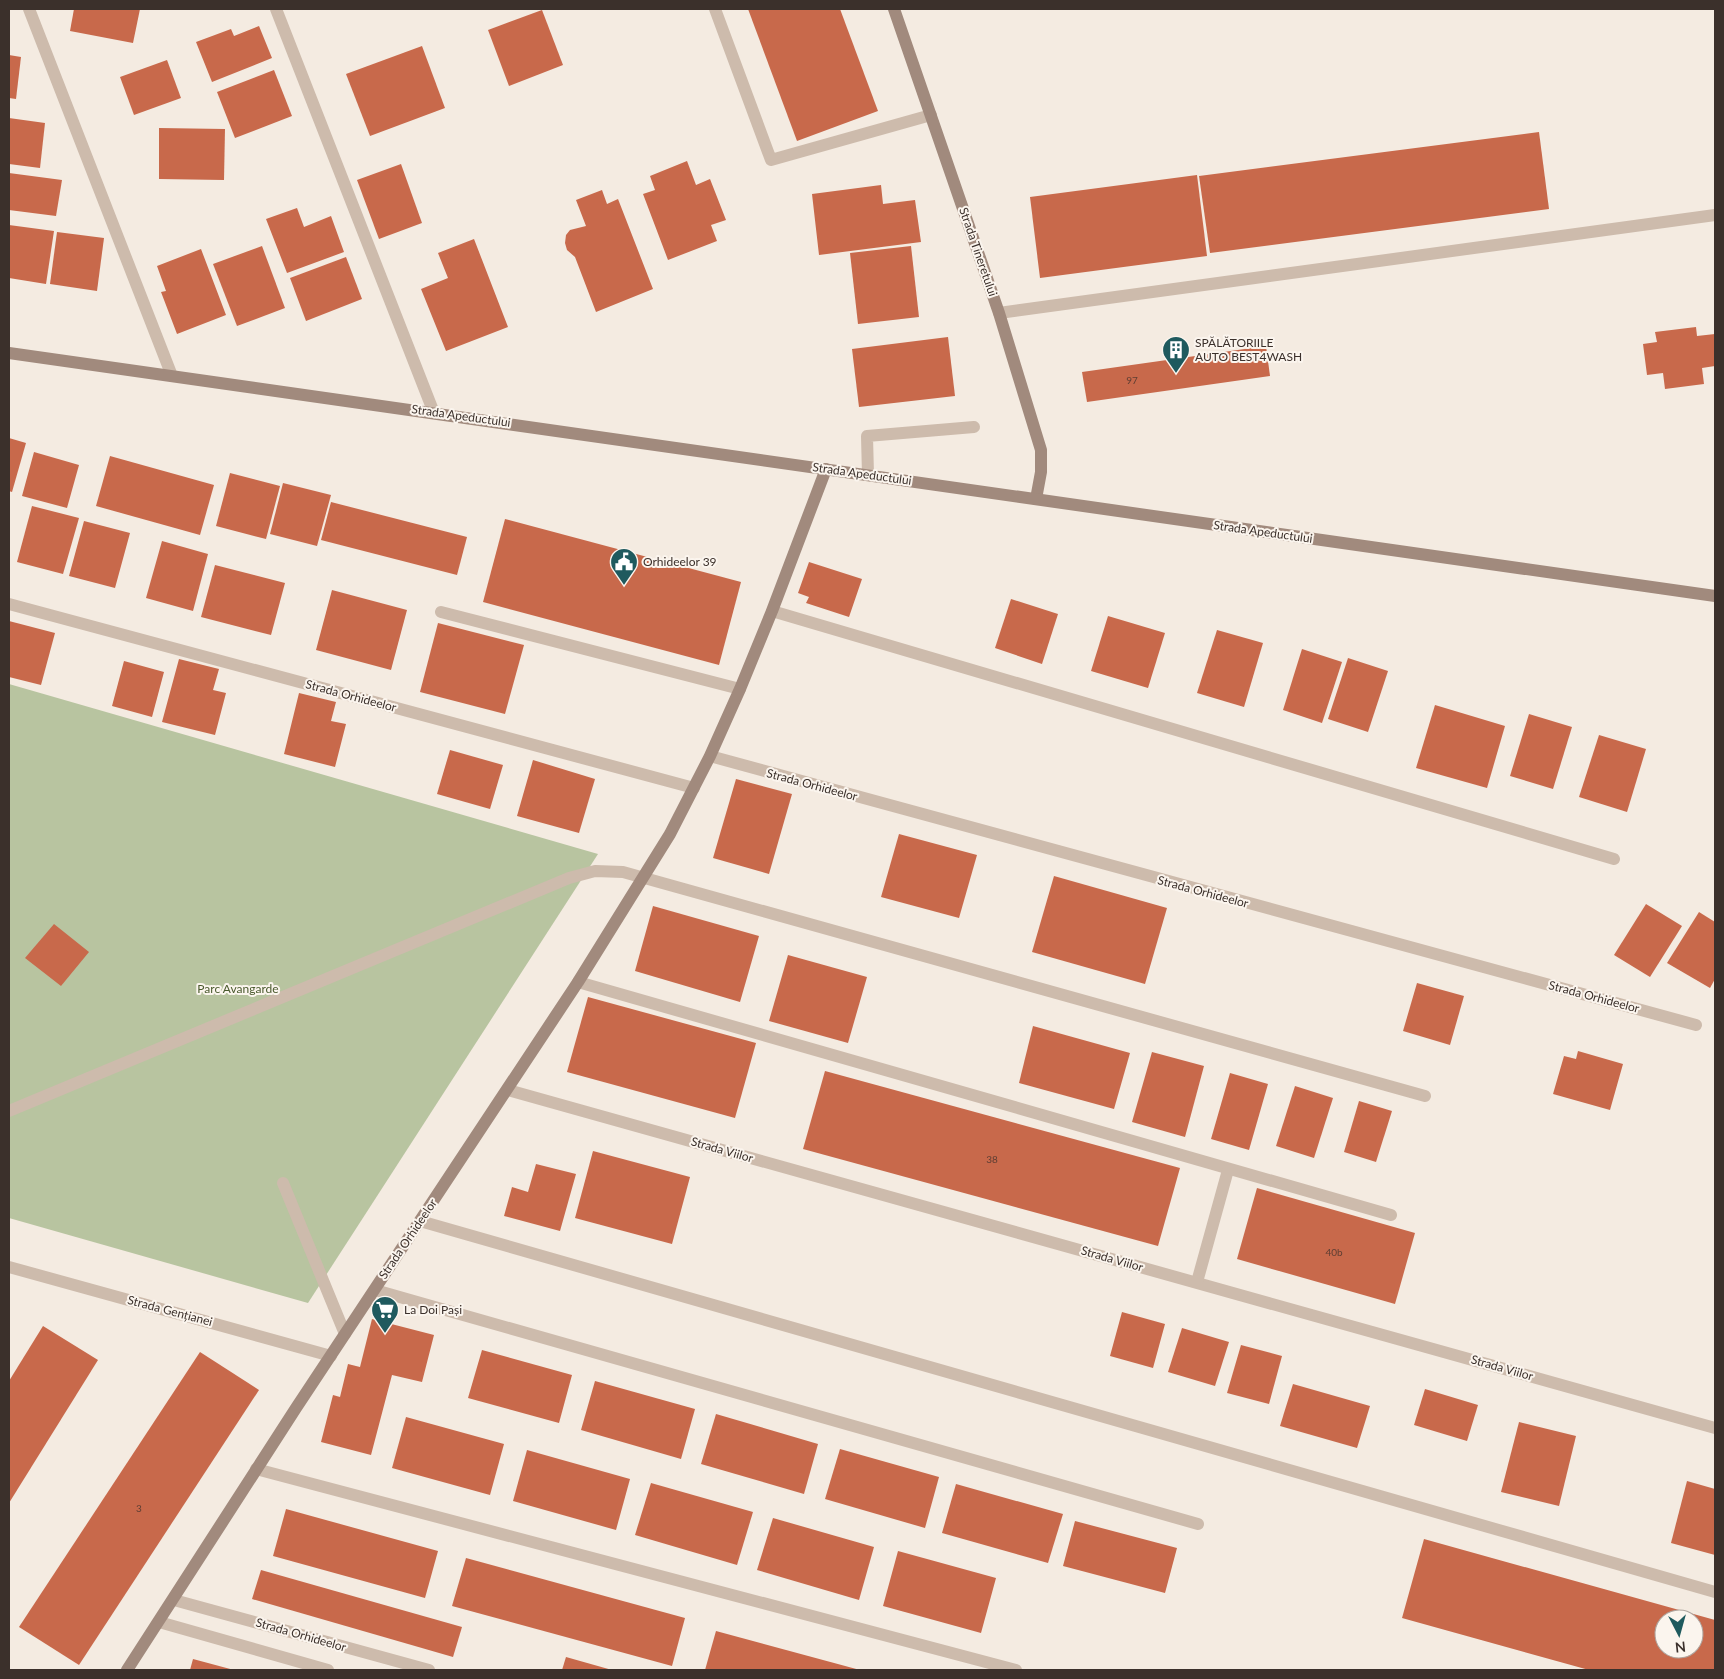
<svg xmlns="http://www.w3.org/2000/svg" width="1724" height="1679" font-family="Lato,sans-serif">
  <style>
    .green { fill: #b8c4a0 }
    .building { fill: #c8694b; fill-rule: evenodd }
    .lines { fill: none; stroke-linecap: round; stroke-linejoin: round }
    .lane { stroke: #cdbbac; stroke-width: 12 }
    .street { stroke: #cdbbac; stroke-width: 12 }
    .secondary { stroke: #a18a7d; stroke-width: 12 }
    .labels { text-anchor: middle; stroke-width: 4; stroke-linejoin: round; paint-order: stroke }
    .number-label { font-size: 10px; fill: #5e3e33 }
    .street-label { font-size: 12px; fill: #3b302b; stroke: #fbf5ee }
    .poi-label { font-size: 12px; fill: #3b302b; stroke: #fbf5ee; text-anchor: start }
    .park-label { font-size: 12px; fill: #4a5a2e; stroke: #fbf5ee }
  </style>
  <rect width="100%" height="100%" fill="#f4ebe1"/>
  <!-- green -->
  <polygon class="green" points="9,684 598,854 308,1303 9,1218"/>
  <!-- building -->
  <g class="building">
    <polygon points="74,9 140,9 133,43 70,31"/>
    <polygon points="748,9 840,9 878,111 797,141"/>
    <polygon points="542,10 563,65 509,86 488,30"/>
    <polygon points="259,26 272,58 212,82 196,42 231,29 234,36"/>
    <polygon points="422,46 445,108 370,136 346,74"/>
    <polygon points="9,55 21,57 16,99 9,98"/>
    <polygon points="167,60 181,98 134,115 120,77"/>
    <polygon points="274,70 292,116 235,138 217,92"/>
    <polygon points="9,118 45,123 40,168 9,164"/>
    <polygon points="159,128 225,129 224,180 159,179"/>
    <polygon points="1539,132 1549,209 1210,253 1199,176"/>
    <polygon points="687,161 696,185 710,179 726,220 711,225 717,241 668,260 643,194 655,190 650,176"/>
    <polygon points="401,164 422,223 379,239 357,180"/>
    <polygon points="9,173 62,180 56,216 9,210"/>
    <polygon points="1197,175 1207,256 1040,278 1030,197"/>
    <polygon points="881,185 883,204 915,200 921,242 819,255 812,194"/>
    <polygon points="602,190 607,204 618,199 653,289 596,312 575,257 567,250 565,243 566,235 570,230 586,226 576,200"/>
    <polygon points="297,208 304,227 331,216 344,252 287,273 266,219"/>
    <polygon points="9,225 54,231 46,284 9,278"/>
    <polygon points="57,232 104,238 97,291 50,284"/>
    <polygon points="474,239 508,327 446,351 421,289 448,278 438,253"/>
    <polygon points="262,246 285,308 237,326 213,264"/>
    <polygon points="911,246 919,317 858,324 850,253"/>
    <polygon points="201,249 226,315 177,334 161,292 166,291 157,266"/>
    <polygon points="346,257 362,299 306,321 290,278"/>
    <polygon points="1696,327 1697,336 1715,334 1715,366 1702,368 1704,384 1665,389 1663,373 1647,375 1643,344 1657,342 1655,332"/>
    <polygon points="948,337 955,396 859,407 852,349"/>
    <polygon points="1266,346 1270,376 1087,402 1082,372"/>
    <polygon points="9,438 26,443 12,492 9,491"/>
    <polygon points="34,452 79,465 67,508 22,496"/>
    <polygon points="110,456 214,485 200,535 96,506"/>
    <polygon points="230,473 280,486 266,539 216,526"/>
    <polygon points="283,483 331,495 317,546 270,534"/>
    <polygon points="331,502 467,537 457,575 321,540"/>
    <polygon points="32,506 79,518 63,574 17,562"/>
    <polygon points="505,519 741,582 719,665 483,602"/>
    <polygon points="84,521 130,533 115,588 69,576"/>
    <polygon points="162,541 208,554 193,611 146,598"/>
    <polygon points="809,562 862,579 849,617 806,603 809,597 798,593"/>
    <polygon points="215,565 285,583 271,635 201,617"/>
    <polygon points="332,590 407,610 391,670 316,650"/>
    <polygon points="1011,599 1058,614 1042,664 995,648"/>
    <polygon points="1108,616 1165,633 1148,688 1091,671"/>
    <polygon points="9,621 55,633 41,685 9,677"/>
    <polygon points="438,623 524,645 505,714 420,692"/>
    <polygon points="1217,630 1263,643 1244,707 1197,693"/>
    <polygon points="1302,649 1342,662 1322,723 1283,710"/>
    <polygon points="1348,658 1388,671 1368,732 1328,719"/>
    <polygon points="179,659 219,669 213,690 226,693 215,735 162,722"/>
    <polygon points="124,661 164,672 152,717 112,706"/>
    <polygon points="299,693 336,702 331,721 346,724 335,767 284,754"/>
    <polygon points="1435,705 1505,726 1487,788 1416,768"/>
    <polygon points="1529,714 1572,727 1553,789 1510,776"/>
    <polygon points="1599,735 1646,749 1627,812 1579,797"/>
    <polygon points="450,750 503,765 490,809 437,794"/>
    <polygon points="533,760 595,779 579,833 517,816"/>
    <polygon points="736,779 792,794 769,874 713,858"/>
    <polygon points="899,834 977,855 959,918 881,897"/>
    <polygon points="1054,876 1167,908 1145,984 1032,952"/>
    <polygon points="1646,904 1682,926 1650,977 1614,955"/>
    <polygon points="653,906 759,936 740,1002 635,971"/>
    <polygon points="1699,912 1715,922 1715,979 1710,988 1667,963"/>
    <polygon points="54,924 89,952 61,986 25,958"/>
    <polygon points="788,955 867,977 848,1043 769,1021"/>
    <polygon points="1417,983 1464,996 1450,1045 1403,1031"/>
    <polygon points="588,997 756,1043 735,1118 567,1072"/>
    <polygon points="1033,1026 1130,1053 1114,1109 1019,1083"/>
    <polygon points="1578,1051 1623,1064 1610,1110 1553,1094 1564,1056 1576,1059"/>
    <polygon points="1152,1052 1204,1066 1185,1137 1132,1122"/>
    <polygon points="825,1071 1180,1168 1158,1246 803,1149"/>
    <polygon points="1230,1073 1268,1084 1249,1150 1211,1139"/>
    <polygon points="1295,1086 1333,1098 1314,1158 1276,1146"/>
    <polygon points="1359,1101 1392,1111 1376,1162 1344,1152"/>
    <polygon points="593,1151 690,1177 672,1244 575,1218"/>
    <polygon points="536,1164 576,1174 560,1231 504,1216 512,1187 528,1192"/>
    <polygon points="1257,1188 1415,1233 1395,1304 1237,1259"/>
    <polygon points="1122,1312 1165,1324 1153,1368 1110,1356"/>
    <polygon points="372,1319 434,1335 422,1382 392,1375 371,1455 321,1442 333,1395 340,1397 348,1364 360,1367"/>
    <polygon points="43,1326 98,1360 9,1503 9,1381"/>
    <polygon points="1182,1328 1229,1342 1215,1386 1168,1372"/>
    <polygon points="1241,1345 1282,1356 1269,1404 1227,1393"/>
    <polygon points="482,1350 572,1375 559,1423 468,1398"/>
    <polygon points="200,1352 259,1390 79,1665 19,1627"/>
    <polygon points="595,1381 695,1409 681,1459 581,1430"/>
    <polygon points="1293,1384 1370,1406 1357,1448 1280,1426"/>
    <polygon points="1425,1389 1478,1405 1467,1441 1414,1425"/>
    <polygon points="716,1414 818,1444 804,1494 701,1464"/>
    <polygon points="406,1417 504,1444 490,1495 392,1468"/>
    <polygon points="1519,1422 1576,1436 1559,1506 1501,1492"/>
    <polygon points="840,1449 939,1477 925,1528 825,1499"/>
    <polygon points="527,1450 630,1479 616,1530 513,1501"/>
    <polygon points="1687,1481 1715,1489 1715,1555 1671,1543"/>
    <polygon points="651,1483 753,1512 737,1565 635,1535"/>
    <polygon points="956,1484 1063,1514 1048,1563 942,1533"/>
    <polygon points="286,1509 438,1551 425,1598 273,1556"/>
    <polygon points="773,1518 874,1547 859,1600 757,1570"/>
    <polygon points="1075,1521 1177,1548 1165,1593 1063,1566"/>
    <path d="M 1424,1539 L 1715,1620 L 1715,1670 L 1589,1670 L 1402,1618 ZM 1664,1619 L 1694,1619 L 1694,1649 L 1664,1649 Z"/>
    <polygon points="898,1551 996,1578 981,1633 883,1606"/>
    <polygon points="466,1558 685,1618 672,1666 452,1606"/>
    <polygon points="261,1570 462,1627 453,1657 252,1599"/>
    <polygon points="716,1631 860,1670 705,1670"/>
    <polygon points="566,1657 612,1670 562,1670"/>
    <polygon points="193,1659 234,1670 190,1670"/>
  </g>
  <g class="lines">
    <!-- lane -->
    <g class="lane">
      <polyline points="29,9 172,376"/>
      <polyline points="276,9 434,413"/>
      <polyline points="715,9 771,160 931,115"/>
      <polyline points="868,475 867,436 974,427"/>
    </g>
    <!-- street -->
    <g class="street">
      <polyline points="999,313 1715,215"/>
      <polyline points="9,604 694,788"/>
      <polyline points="772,611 1614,859"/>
      <polyline points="441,612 740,689"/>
      <polyline points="710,756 1696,1025"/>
      <polyline points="578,982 1391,1215"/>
      <polyline points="508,1090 1715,1428"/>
      <polyline points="9,1111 569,878 595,871 623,872 1425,1096"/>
      <polyline points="283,1183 345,1334"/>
      <polyline points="420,1221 1715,1592"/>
      <polyline points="9,1267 331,1356"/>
      <polyline points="1197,1282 1228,1170"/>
      <polyline points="375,1290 1198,1524"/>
      <polyline points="256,1469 1016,1670"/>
      <polyline points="174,1600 429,1670"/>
      <polyline points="159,1622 328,1670"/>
    </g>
    <!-- secondary -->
    <g class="secondary">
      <polyline points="894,9 999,313 1041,450 1041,472 1036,499"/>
      <polyline points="9,353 1715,596"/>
      <polyline points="127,1670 296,1408 578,982 670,834 710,756 740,689 772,611 826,469"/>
    </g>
  </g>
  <!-- icons -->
  <defs>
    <symbol id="building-pin" viewBox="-11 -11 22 30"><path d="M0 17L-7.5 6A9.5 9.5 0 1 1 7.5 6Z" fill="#1f5a5e" stroke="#fbf5ee"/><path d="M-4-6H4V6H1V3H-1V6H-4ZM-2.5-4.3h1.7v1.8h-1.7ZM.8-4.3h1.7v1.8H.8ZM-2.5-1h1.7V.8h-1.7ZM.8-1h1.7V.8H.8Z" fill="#fff"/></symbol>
    <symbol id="civic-pin" viewBox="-11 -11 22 30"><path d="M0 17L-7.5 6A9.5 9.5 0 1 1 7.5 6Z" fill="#1f5a5e" stroke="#fbf5ee"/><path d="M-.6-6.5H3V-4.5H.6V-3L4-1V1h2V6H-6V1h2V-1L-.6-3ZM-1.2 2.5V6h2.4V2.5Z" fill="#fff"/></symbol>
    <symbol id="supermarket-pin" viewBox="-11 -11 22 30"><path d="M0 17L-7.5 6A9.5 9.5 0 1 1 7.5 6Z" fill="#1f5a5e" stroke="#fbf5ee"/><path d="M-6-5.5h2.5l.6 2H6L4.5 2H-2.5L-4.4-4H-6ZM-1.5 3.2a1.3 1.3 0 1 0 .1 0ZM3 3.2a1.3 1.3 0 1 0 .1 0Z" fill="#fff"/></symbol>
  </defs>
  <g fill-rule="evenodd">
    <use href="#building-pin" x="1160" y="334" width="32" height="43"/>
    <use href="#civic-pin" x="608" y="546" width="32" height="43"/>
    <use href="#supermarket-pin" x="369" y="1294" width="32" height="43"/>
  </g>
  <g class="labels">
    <!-- number labels -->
    <g class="number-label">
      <text x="1132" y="384">97</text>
      <text x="992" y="1163">38</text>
      <text x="1334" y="1256">40b</text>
      <text x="139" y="1512">3</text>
    </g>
    <!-- street labels -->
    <g class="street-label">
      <text transform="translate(978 252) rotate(71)" y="4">Strada Tineretului</text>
      <text transform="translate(461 416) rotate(8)" y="4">Strada Apeductului</text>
      <text transform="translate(862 474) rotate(8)" y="4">Strada Apeductului</text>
      <text transform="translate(1263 532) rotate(8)" y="4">Strada Apeductului</text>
      <text transform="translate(351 696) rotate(15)" y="4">Strada Orhideelor</text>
      <text transform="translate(812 785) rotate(15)" y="4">Strada Orhideelor</text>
      <text transform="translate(1203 892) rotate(15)" y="4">Strada Orhideelor</text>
      <text transform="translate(1594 997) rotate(15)" y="4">Strada Orhideelor</text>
      <text transform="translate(722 1150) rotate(16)" y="4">Strada Viilor</text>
      <text transform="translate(408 1239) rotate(-56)" y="4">Strada Orhideelor</text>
      <text transform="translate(1112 1259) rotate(16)" y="4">Strada Viilor</text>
      <text transform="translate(170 1311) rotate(15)" y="4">Strada Gențianei</text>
      <text transform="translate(1502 1368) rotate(16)" y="4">Strada Viilor</text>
      <text transform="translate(301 1635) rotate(16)" y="4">Strada Orhideelor</text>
    </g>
    <!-- poi labels -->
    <g class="poi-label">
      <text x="1195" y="347">SPĂLĂTORIILE<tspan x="1195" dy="14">AUTO BEST4WASH</tspan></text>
      <text x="643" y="566">Orhideelor 39</text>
      <text x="404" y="1314">La Doi Pași</text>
    </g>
    <!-- park labels -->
    <g class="park-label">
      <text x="238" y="993">Parc Avangarde</text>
    </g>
  </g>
  <!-- border -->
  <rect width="1724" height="1679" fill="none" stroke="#3b302b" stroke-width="20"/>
  <!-- north arrow -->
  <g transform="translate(1679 1634) rotate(174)"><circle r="24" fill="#fbf5ee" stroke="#aea6a0"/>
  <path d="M0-4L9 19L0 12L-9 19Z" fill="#1f5a5e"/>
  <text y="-8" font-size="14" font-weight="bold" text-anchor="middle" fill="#3b302b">N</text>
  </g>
</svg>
